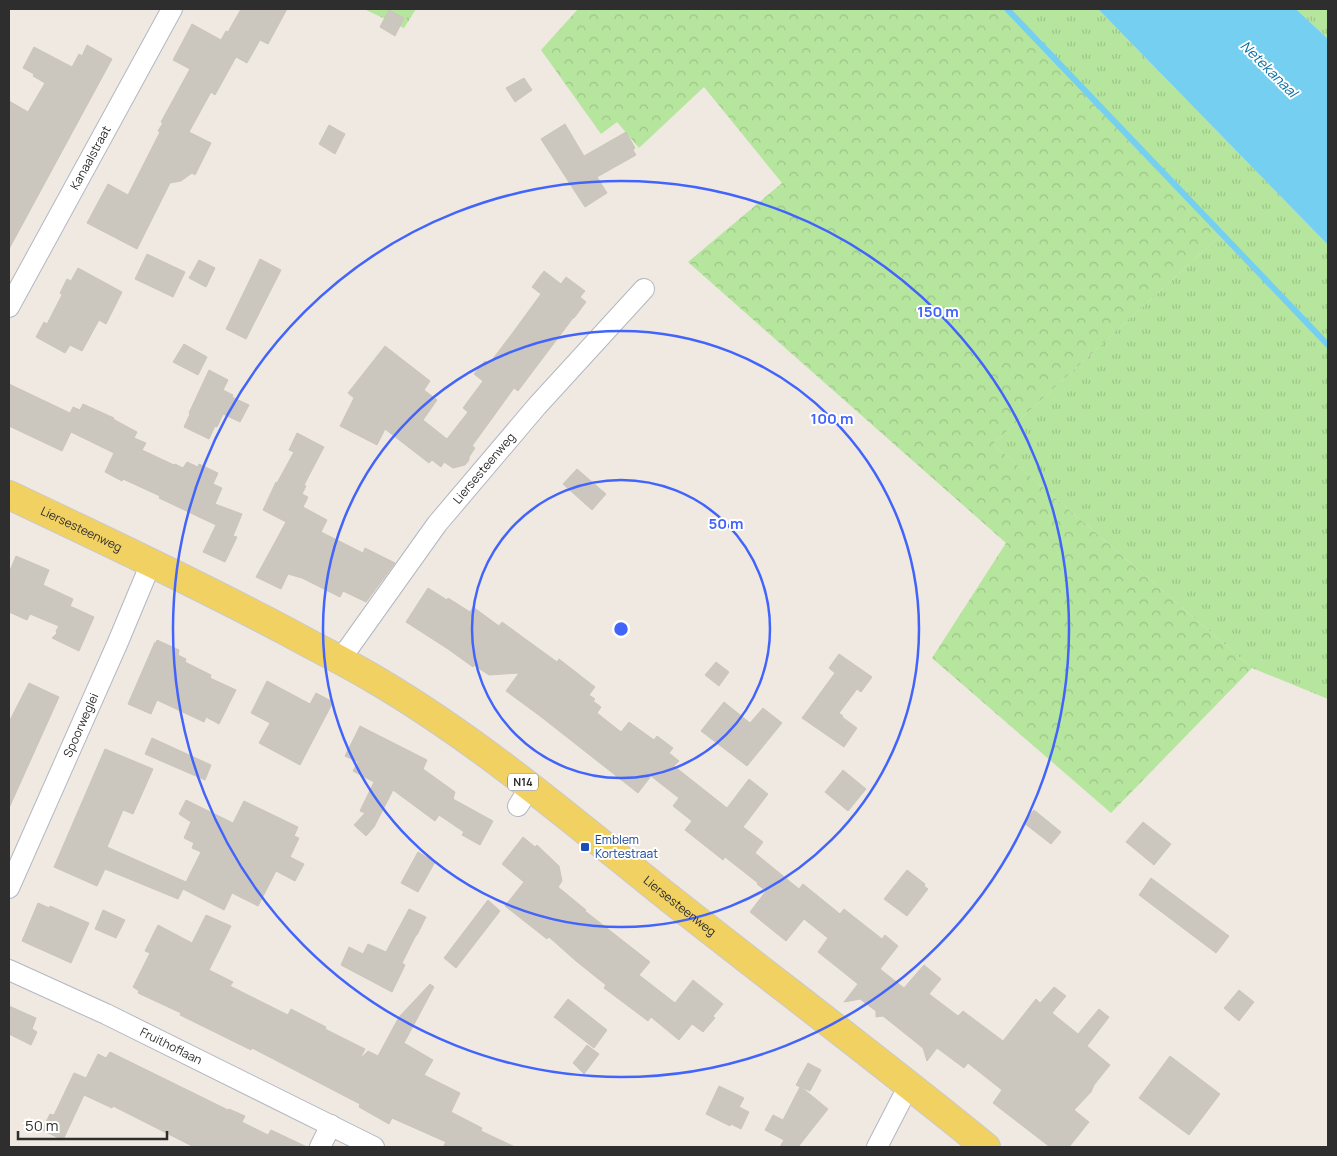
<svg xmlns="http://www.w3.org/2000/svg" width="1337" height="1156" font-family="Manrope,sans-serif">
  <style>
    .grass { fill: url(#grass-tufts) }
    .forest { fill: url(#forest-crowns) }
    .water { fill: #75cff0 }
    .lines { fill: none; stroke-linecap: round; stroke-linejoin: round }
    .stream { stroke: #75cff0; stroke-width: 6 }
    .building { fill: #cbc7bf; stroke: #cbc5ba }
    .street-casing { stroke: #b4b7c1; stroke-width: 22 }
    .primary-casing { stroke: #c9c9c9; stroke-width: 30 }
    .street { stroke: #fff; stroke-width: 20 }
    .primary { stroke: #f2d163; stroke-width: 28 }
    .ring { fill: none; stroke: #4264fb; stroke-width: 2.5 }
    .transit-dot { fill: #1a4fb4; stroke: #fff; stroke-width: 2 }
    .labels { text-anchor: middle; stroke-width: 4; stroke-linejoin: round; paint-order: stroke }
    .shield { fill: #fff; stroke: #6d6d6d; stroke-width: 1 }
    .shield-label { font-size: 11px; font-weight: bold; fill: #2e2e2e }
    .street-label { font-size: 12px; fill: #2e2e2e; stroke: #fff }
    .transit-label { font-size: 12px; fill: #164399; stroke: #fff; text-anchor: start }
    .water-label { font-size: 14px; font-style: italic; fill: #0d6fa3; stroke: #fff }
    .centre { fill: #4264fb; stroke: #fff; stroke-width: 2.5 }
    .ring-label { font-size: 15px; text-anchor: middle; font-weight: bold; fill: #4264fb; stroke: #fff; stroke-width: 4; stroke-linejoin: round; paint-order: stroke }
  </style>
  <defs>
    <pattern id="grass-tufts" width="24" height="20" patternUnits="userSpaceOnUse" patternTransform="scale(1.25)"><rect width="24" height="20" fill="#b6e59e"/><path d="M3 7l-1-3M5 7V3M7 7l1-3M15 17l-1-3M17 17v-4M19 17l1-3" fill="none" stroke="#9dc588"/></pattern>
    <pattern id="forest-crowns" width="20" height="18" patternUnits="userSpaceOnUse" patternTransform="scale(1.25)"><rect width="20" height="18" fill="#b6e59e"/><path d="M2 6a3 3 0 1 1 6 0M12 15a3 3 0 1 1 6 0" fill="none" stroke="#9dc588"/></pattern>
  </defs>
  <rect width="100%" height="100%" fill="#efe9e1"/>
  <!-- grass -->
  <g class="grass">
    <polygon points="364,9 416,9 404,28"/>
    <polygon points="1007,9 1098,9 1328,245 1328,699 1252,668 993,444 1222,234"/>
    <polygon points="1296,9 1328,9 1328,39"/>
  </g>
  <!-- forest -->
  <polygon class="forest" points="578,9 1006,9 1222,234 993,444 1252,668 1111,813 932,658 1006,543 688,262 782,183 704,87 639,148 617,122 601,134 541,50"/>
  <!-- water -->
  <polygon class="water" points="1098,9 1296,9 1328,39 1328,245"/>
  <g class="lines">
    <!-- stream -->
    <polyline class="stream" points="1007,9 1328,345"/>
  </g>
  <!-- building -->
  <g class="building">
    <polygon points="241,9 287,9 268,44 260,40 247,63 236,57 215,95 211,92 189,132 211,143 195,175 192,173 181,181 170,183 137,249 87,223 108,184 128,195 160,132 158,131 163,123 161,122 190,69 173,60 192,24 221,40 226,31 228,32"/>
    <polygon points="389,10 404,18 395,36 380,27"/>
    <polygon points="87,45 112,59 9,249 9,101 28,112 45,83 33,76 34,74 23,68 34,47 72,67 79,54 82,56"/>
    <polygon points="524,78 532,90 515,102 506,88"/>
    <polygon points="565,124 584,156 626,132 635,148 633,150 636,155 597,177 607,193 585,207 541,139"/>
    <polygon points="329,125 345,134 335,154 319,144"/>
    <polygon points="147,254 185,272 173,297 135,279"/>
    <polygon points="260,259 281,270 246,339 226,329"/>
    <polygon points="199,260 215,268 206,287 189,278"/>
    <polygon points="78,268 122,292 106,324 99,320 82,351 70,345 65,353 36,337 44,322 47,324 62,295 60,293 67,279 71,281"/>
    <polygon points="544,271 561,284 566,277 585,291 580,297 586,302 574,318 573,318 518,391 514,388 472,446 475,448 469,457 469,460 465,465 453,468 444,462 441,467 432,460 429,463 385,429 377,445 340,426 354,398 348,393 385,346 430,381 424,390 437,400 423,420 447,439 468,412 463,408 483,381 474,374 485,361 489,364 514,331 541,294 532,287"/>
    <polygon points="184,344 207,357 198,375 173,362"/>
    <polygon points="209,370 228,380 223,390 233,395 232,397 249,405 240,422 223,414 217,427 215,426 209,439 184,427 190,414 189,413"/>
    <polygon points="9,384 70,413 73,407 80,410 83,404 114,418 113,419 137,432 134,438 146,443 142,450 174,465 175,464 183,468 187,462 198,467 199,464 218,473 213,484 222,488 215,504 242,514 233,536 237,537 225,562 203,552 216,525 159,498 160,496 123,479 122,481 105,472 114,453 71,432 62,451 9,426"/>
    <polygon points="297,433 324,447 304,485 306,486 302,494 308,497 303,507 327,520 321,532 363,553 365,548 395,563 366,602 343,591 340,597 302,578 288,574 281,589 256,577 286,522 263,510 276,482 277,483 294,452 289,450"/>
    <polygon points="577,469 606,494 592,510 563,484"/>
    <polygon points="16,556 49,570 43,585 73,599 70,606 94,617 79,651 52,638 57,633 56,631 59,626 30,614 27,620 9,612 9,573"/>
    <polygon points="428,588 447,600 448,598 470,612 473,607 499,626 502,622 557,662 559,659 595,687 589,695 595,699 593,701 601,707 597,713 621,732 629,722 654,740 657,736 673,748 669,753 679,761 674,766 727,808 749,779 768,794 743,827 763,842 755,853 799,889 803,884 840,914 844,909 882,939 885,935 898,946 880,969 904,988 924,965 941,979 929,994 958,1016 963,1011 1003,1041 1036,999 1040,1003 1054,987 1066,996 1052,1013 1078,1034 1099,1009 1109,1017 1087,1046 1110,1065 1094,1085 1091,1092 1074,1110 1089,1122 1069,1147 1050,1147 993,1103 1002,1090 968,1063 964,1068 937,1048 927,1061 923,1048 883,1016 876,1017 876,1011 860,999 844,1002 858,984 818,952 828,938 804,919 786,941 750,912 766,891 757,884 758,883 725,857 723,860 685,830 692,821 673,806 679,798 651,776 638,793 540,716 506,691 519,673 489,675 474,665 473,667 448,649 406,622"/>
    <polygon points="157,640 179,650 178,655 186,659 185,662 211,675 210,678 236,690 219,724 206,717 204,722 157,700 151,714 128,704 155,642 156,643"/>
    <polygon points="839,654 872,677 861,692 857,689 839,713 843,716 842,717 857,728 844,747 802,718 835,673 829,668"/>
    <polygon points="716,662 729,672 719,686 705,675"/>
    <polygon points="267,681 310,704 316,693 333,702 300,765 259,743 270,723 251,713"/>
    <polygon points="29,683 59,697 9,808 9,722"/>
    <polygon points="724,702 750,723 763,708 782,723 747,766 701,731"/>
    <polygon points="360,726 427,760 423,769 455,792 453,799 493,821 480,845 462,835 464,832 439,815 435,821 393,790 374,827 366,836 354,825 365,813 360,811 374,782 353,771 358,762 345,756"/>
    <polygon points="152,738 211,765 205,780 145,754"/>
    <polygon points="105,749 153,769 133,814 123,810 107,847 186,882 201,852 192,848 194,843 184,838 191,822 179,814 186,800 233,823 244,801 298,827 294,836 299,838 290,857 304,864 295,881 276,871 258,906 232,893 224,910 183,889 178,899 105,869 97,886 54,867"/>
    <polygon points="843,770 866,789 848,811 825,792"/>
    <polygon points="1034,810 1061,832 1051,844 1024,823"/>
    <polygon points="1143,822 1171,844 1154,865 1126,842"/>
    <polygon points="523,837 535,847 537,845 559,866 562,881 558,887 586,910 585,911 650,962 639,975 675,1003 693,980 723,1004 713,1016 715,1018 703,1032 692,1024 679,1040 651,1017 648,1021 604,988 606,985 576,961 549,937 547,939 505,906 524,882 502,864"/>
    <polygon points="418,852 435,862 418,892 401,883"/>
    <polygon points="907,870 925,884 924,886 928,889 907,916 884,899"/>
    <polygon points="1151,878 1229,936 1216,953 1139,895"/>
    <polygon points="488,900 500,911 456,968 444,958"/>
    <polygon points="38,903 49,908 50,906 89,923 71,963 22,941"/>
    <polygon points="409,909 426,917 417,935 416,935 402,963 405,965 392,992 341,965 349,947 363,954 368,944 386,952"/>
    <polygon points="103,910 125,920 116,938 95,929"/>
    <polygon points="206,915 231,926 209,970 233,982 230,986 288,1015 291,1009 326,1027 325,1029 365,1049 360,1059 368,1051 378,1056 399,1017 430,984 434,987 404,1043 433,1060 424,1075 460,1093 451,1112 482,1128 481,1131 515,1147 443,1147 446,1142 392,1118 389,1124 359,1107 360,1104 252,1048 251,1050 180,1015 181,1013 138,993 139,991 133,987 150,953 145,951 158,925 192,943"/>
    <polygon points="1239,990 1254,1002 1239,1021 1224,1008"/>
    <polygon points="568,999 607,1030 594,1048 554,1017"/>
    <polygon points="9,1006 36,1018 32,1029 37,1032 31,1045 9,1034"/>
    <polygon points="587,1045 599,1054 584,1074 573,1063"/>
    <polygon points="110,1052 228,1110 229,1109 245,1116 242,1122 268,1135 271,1130 307,1147 194,1147 113,1106 112,1108 84,1095 63,1140 42,1130 50,1114 54,1115 74,1073 86,1078 98,1054 106,1058"/>
    <polygon points="1170,1056 1220,1094 1189,1135 1139,1098"/>
    <polygon points="808,1063 821,1070 810,1091 801,1087 828,1109 798,1147 780,1147 784,1140 765,1130 773,1115 783,1120 800,1087 796,1085"/>
    <polygon points="719,1086 744,1098 739,1107 749,1112 741,1129 731,1124 730,1126 706,1114"/>
  </g>
  <g class="lines">
    <defs>
      <g id="street">
        <path id="s1" d="M 9,307 L 172,9"/>
        <path id="s2" d="M 340,660 L 437,524 L 537,406 L 644,289"/>
        <polyline points="518,806 530,787"/>
        <path id="s3" d="M 9,888 L 118,642 L 151,563"/>
        <path id="s4" d="M 9,970 L 106,1014 L 374,1147"/>
        <polyline points="320,1147 331,1125"/>
        <polyline points="877,1147 909,1085"/>
      </g>
      <g id="primary">
        <path id="s5" d="M 9,495 C 102,539 195,583 286,631 C 315,647 345,662 374,679 C 480,741 574,822 669,898 C 774,981 882,1062 986,1147"/>
      </g>
    </defs>
    <!-- street casing -->
    <use href="#street" class="street-casing"/>
    <!-- primary casing -->
    <use href="#primary" class="primary-casing"/>
    <!-- street -->
    <use href="#street" class="street"/>
    <!-- primary -->
    <use href="#primary" class="primary"/>
  </g>
  <!-- distance rings -->
  <g class="ring">
    <circle cx="621" cy="629" r="149"/>
    <circle cx="621" cy="629" r="298"/>
    <circle cx="621" cy="629" r="448"/>
  </g>
  <!-- markers -->
  <rect class="transit-dot" x="580" y="842" width="10" height="10" rx="2.5"/>
  <g class="labels">
    <!-- shield labels -->
    <rect class="shield" x="508" y="773.5" width="30" height="17" rx="4"/>
    <g class="shield-label">
      <text x="523" y="786">N14</text>
    </g>
    <!-- street labels -->
    <g class="street-label">
      <text dy="4" stroke="none"><textPath href="#s1" startOffset="170">Kanaalstraat</textPath></text>
      <text dy="4" stroke="none"><textPath href="#s2" startOffset="240">Liersesteenweg</textPath></text>
      <text dy="4" stroke="none"><textPath href="#s5" startOffset="80">Liersesteenweg</textPath></text>
      <text dy="4" stroke="none"><textPath href="#s3" startOffset="178">Spoorweglei</textPath></text>
      <text dy="4" stroke="none"><textPath href="#s5" startOffset="790">Liersesteenweg</textPath></text>
      <text dy="4" stroke="none"><textPath href="#s4" startOffset="179">Fruithoflaan</textPath></text>
    </g>
    <!-- transit labels -->
    <g class="transit-label">
      <text x="595" y="844">Emblem<tspan x="595" dy="14">Kortestraat</tspan></text>
    </g>
    <!-- water labels -->
    <g class="water-label">
      <text transform="translate(1269 69) rotate(45)" y="5">Netekanaal</text>
    </g>
  </g>
  <circle cx="621" cy="629" r="8" class="centre"/>
  <g class="ring-label">
    <text x="938" y="317">150 m</text>
    <text x="832" y="424">100 m</text>
    <text x="726" y="529">50 m</text>
  </g>
  <!-- border -->
  <rect width="1337" height="1156" fill="none" stroke="#2e2e2e" stroke-width="20"/>
  <!-- scale -->
  <path d="M18 1131v8h149v-8" fill="none" stroke="#2e2e2e" stroke-width="2.5"/>
  <text x="25" y="1131" font-size="15" fill="#2e2e2e" stroke="#ffffff" stroke-width="4" paint-order="stroke">50 m</text>
</svg>
